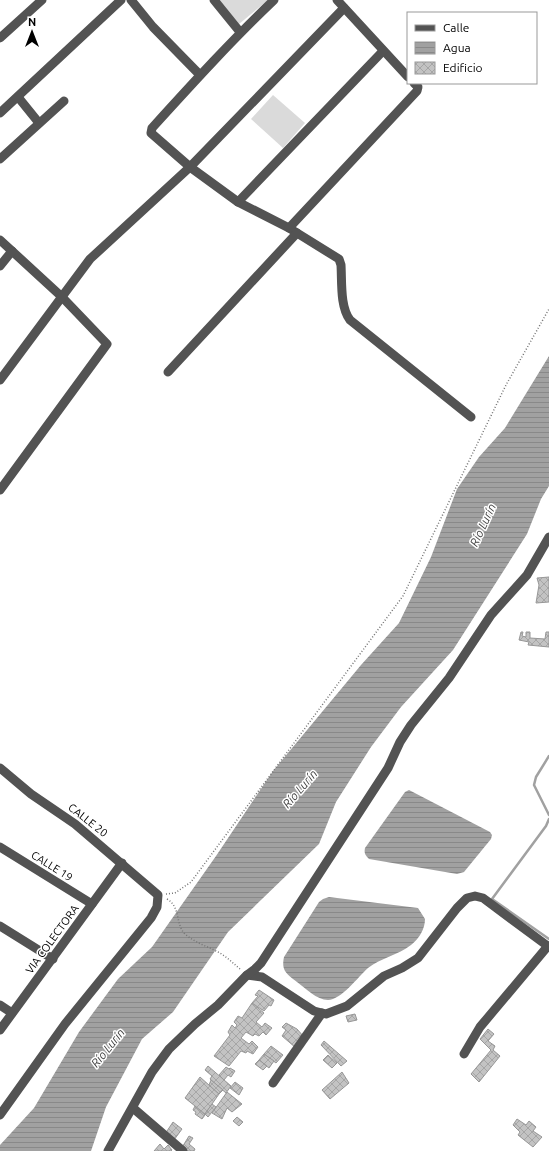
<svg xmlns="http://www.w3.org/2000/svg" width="549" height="1151" font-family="Ubuntu,sans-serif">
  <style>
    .green { fill: #dadada }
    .water { fill: url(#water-rules) }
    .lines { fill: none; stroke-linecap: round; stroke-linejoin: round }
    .stream { stroke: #a1a1a1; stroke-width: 2.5 }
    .building { fill: url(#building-cross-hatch); stroke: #979797 }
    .path { stroke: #757575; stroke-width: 1.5; stroke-dasharray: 1 2; stroke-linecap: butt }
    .minor { stroke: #535353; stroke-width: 9 }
    .labels { text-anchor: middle; stroke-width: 3; stroke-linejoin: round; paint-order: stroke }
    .street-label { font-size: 11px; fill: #000; stroke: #fff }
    .water-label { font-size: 12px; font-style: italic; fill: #424242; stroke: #fff }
  </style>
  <defs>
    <pattern id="water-rules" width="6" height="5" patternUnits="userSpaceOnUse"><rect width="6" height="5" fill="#a1a1a1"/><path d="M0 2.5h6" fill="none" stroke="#898989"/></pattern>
    <pattern id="building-cross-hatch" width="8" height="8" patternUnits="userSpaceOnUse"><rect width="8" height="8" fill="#c3c3c3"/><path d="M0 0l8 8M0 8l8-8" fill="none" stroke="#a6a6a6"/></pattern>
  </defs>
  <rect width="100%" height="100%" fill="#fff"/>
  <!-- green -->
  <g class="green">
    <polygon points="219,0 268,0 239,24"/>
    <polygon points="273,95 305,123 283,148 251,119"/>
  </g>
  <!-- water -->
  <g class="water">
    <polygon points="549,356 549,486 541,499 527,534 453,650 401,707 371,747 336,802 319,844 228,932 173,1012 142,1039 106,1107 91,1151 0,1151 0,1145 34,1108 79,1032 118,979 152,947 216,856 273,771 361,665 399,623 431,557 457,489 479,457 505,428"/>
    <path d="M 409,790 L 490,832 L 492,835 L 491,839 L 464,872 L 457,874 L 369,859 C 365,855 364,853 365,848 L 405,792 Z"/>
    <path d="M 329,897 L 418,908 L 425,919 C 425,929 419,939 411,945 C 398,955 381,958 368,968 C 358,977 341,1000 328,1000 C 317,1000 305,988 297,982 C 287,974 281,971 284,957 L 319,902 L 323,899 Z"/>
  </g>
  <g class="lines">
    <!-- stream -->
    <g class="stream">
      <polyline points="549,756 536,777 534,785 549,815"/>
      <polyline points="549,819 546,826 492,899 549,939"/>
    </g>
  </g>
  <!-- building -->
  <g class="building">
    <polygon points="549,577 549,602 536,603 539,585 537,578"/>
    <polygon points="521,632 523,632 522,636 526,637 526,632 530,632 530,638 545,639 546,632 549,632 549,647 528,645 529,642 519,640"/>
    <polygon points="259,990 274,1000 271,1006 269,1005 264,1011 252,1003 258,996 255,995"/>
    <polygon points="252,1003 264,1013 256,1022 262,1027 265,1023 272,1028 266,1035 263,1032 259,1036 255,1034 253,1036 246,1032 241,1038 249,1044 252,1041 258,1047 253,1054 247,1051 246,1053 241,1051 229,1066 214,1056 230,1035 228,1032 232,1025 235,1028 237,1025 234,1022 238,1016 242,1018"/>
    <polygon points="355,1014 357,1020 348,1022 346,1016"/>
    <polygon points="286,1023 297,1029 304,1037 296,1048 282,1036 286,1030 282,1027"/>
    <polygon points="488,1029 494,1034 488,1041 495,1046 493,1050 500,1056 479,1082 471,1074 491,1050 480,1039"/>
    <polygon points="324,1041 347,1061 341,1066 321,1045"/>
    <polygon points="271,1046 283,1055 276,1063 264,1054"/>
    <polygon points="264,1054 274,1061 269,1068 259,1060"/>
    <polygon points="328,1055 337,1063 332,1068 323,1060"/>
    <polygon points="259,1060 267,1066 263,1070 255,1064"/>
    <polygon points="208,1066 231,1086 226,1093 210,1079 212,1076 205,1070"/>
    <polygon points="226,1067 229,1069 230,1068 235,1071 231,1077 228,1075 224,1080 219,1075"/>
    <polygon points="342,1072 349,1083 330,1099 322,1090"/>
    <polygon points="200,1077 219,1094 205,1114 185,1098"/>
    <polygon points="211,1080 223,1090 219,1094 209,1085"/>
    <polygon points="235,1082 243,1088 239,1095 230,1088"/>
    <polygon points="227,1092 242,1104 232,1112 227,1108 222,1119 212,1113"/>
    <polygon points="212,1104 216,1107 208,1117 205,1114"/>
    <polygon points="195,1106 205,1115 202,1119 195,1114 196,1112 193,1110"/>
    <polygon points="237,1117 243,1122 239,1126 233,1121"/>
    <polygon points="517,1119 526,1125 529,1121 536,1127 533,1131 542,1137 533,1147 518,1135 520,1132 513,1125"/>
    <polygon points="173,1122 182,1129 174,1140 165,1134"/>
    <polygon points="189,1136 193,1138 189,1144 195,1149 194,1151 184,1151 181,1149"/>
    <polygon points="160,1144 164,1149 168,1145 172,1150 171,1151 154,1151"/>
  </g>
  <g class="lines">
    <!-- path -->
    <g class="path">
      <polyline points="166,894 175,893 191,882 403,596 506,385 549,309"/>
      <path d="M 167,899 C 181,907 175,924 185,934 C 196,944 211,947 223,955 C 229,959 234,964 240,969"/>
    </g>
    <!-- minor -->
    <g class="minor">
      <polyline points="131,0 153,27 200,75"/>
      <polyline points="214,0 240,32"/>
      <path d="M 274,0 C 231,41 192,84 152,128 L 151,133 L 190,167 L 238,202 L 289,228 L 339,259 L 341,265 C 342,282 340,307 350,320 L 471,417"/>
      <polyline points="337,0 408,77"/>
      <polyline points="0,38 42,0"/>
      <polyline points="18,97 39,123"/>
      <polyline points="0,113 121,0"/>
      <polyline points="0,159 64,101"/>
      <polyline points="238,202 383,51"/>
      <polyline points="289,228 417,91 418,87 414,83"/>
      <polyline points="0,240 62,297 107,344 0,490"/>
      <polyline points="0,266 12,251"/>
      <polyline points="168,372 297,233"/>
      <polyline points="0,380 90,259 190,167 344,8"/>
      <polyline points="0,768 31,794 75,824 158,895 157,907 151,918 65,1024 0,1115"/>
      <polyline points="0,847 92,904"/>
      <polyline points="0,926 53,959"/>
      <polyline points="247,975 262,977 314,1011 326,1014 347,1006 384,976 402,968 418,958 457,908 467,898 475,896 483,898 549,947"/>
      <polyline points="0,1005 12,1013"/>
      <polyline points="0,1030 122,863"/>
      <polyline points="464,1054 480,1027 548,946"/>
      <polyline points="273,1083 322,1013"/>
      <polyline points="133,1108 183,1151"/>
      <polyline points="108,1151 152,1072 169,1049 195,1024 218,1005 247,975 255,969 261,963 388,768 400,742 411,725 449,678 491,615 527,575 549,537"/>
    </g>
  </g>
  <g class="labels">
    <!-- street labels -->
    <g class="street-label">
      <text transform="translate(88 820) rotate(38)" y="4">CALLE 20</text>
      <text transform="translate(52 866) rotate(32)" y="4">CALLE 19</text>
      <text transform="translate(52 939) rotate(-54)" y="4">VIA COLECTORA</text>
    </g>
    <!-- water labels -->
    <g class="water-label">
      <text transform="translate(483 525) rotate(-65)" y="4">Río Lurín</text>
      <text transform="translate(300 789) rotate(-49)" y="4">Río Lurín</text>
      <text transform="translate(108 1048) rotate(-51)" y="4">Río Lurín</text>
    </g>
  </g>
  <!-- legend -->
  <rect x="407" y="12" width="130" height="72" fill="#ffffff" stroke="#999999"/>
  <rect x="415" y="25" width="20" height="6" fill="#535353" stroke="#999999"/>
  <text x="443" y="32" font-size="12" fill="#000000">Calle</text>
  <rect x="415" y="42" width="20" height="12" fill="url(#water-rules)" stroke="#999999"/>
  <text x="443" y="52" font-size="12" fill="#000000">Agua</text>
  <rect x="415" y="62" width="20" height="12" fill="url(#building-cross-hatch)" stroke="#999999"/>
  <text x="443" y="72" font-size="12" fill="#000000">Edificio</text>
  <!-- north arrow -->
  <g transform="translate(32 32)" stroke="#ffffff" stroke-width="3" paint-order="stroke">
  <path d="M0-3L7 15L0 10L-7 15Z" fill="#000000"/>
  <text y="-6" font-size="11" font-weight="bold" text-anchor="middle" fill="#000000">N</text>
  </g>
</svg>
